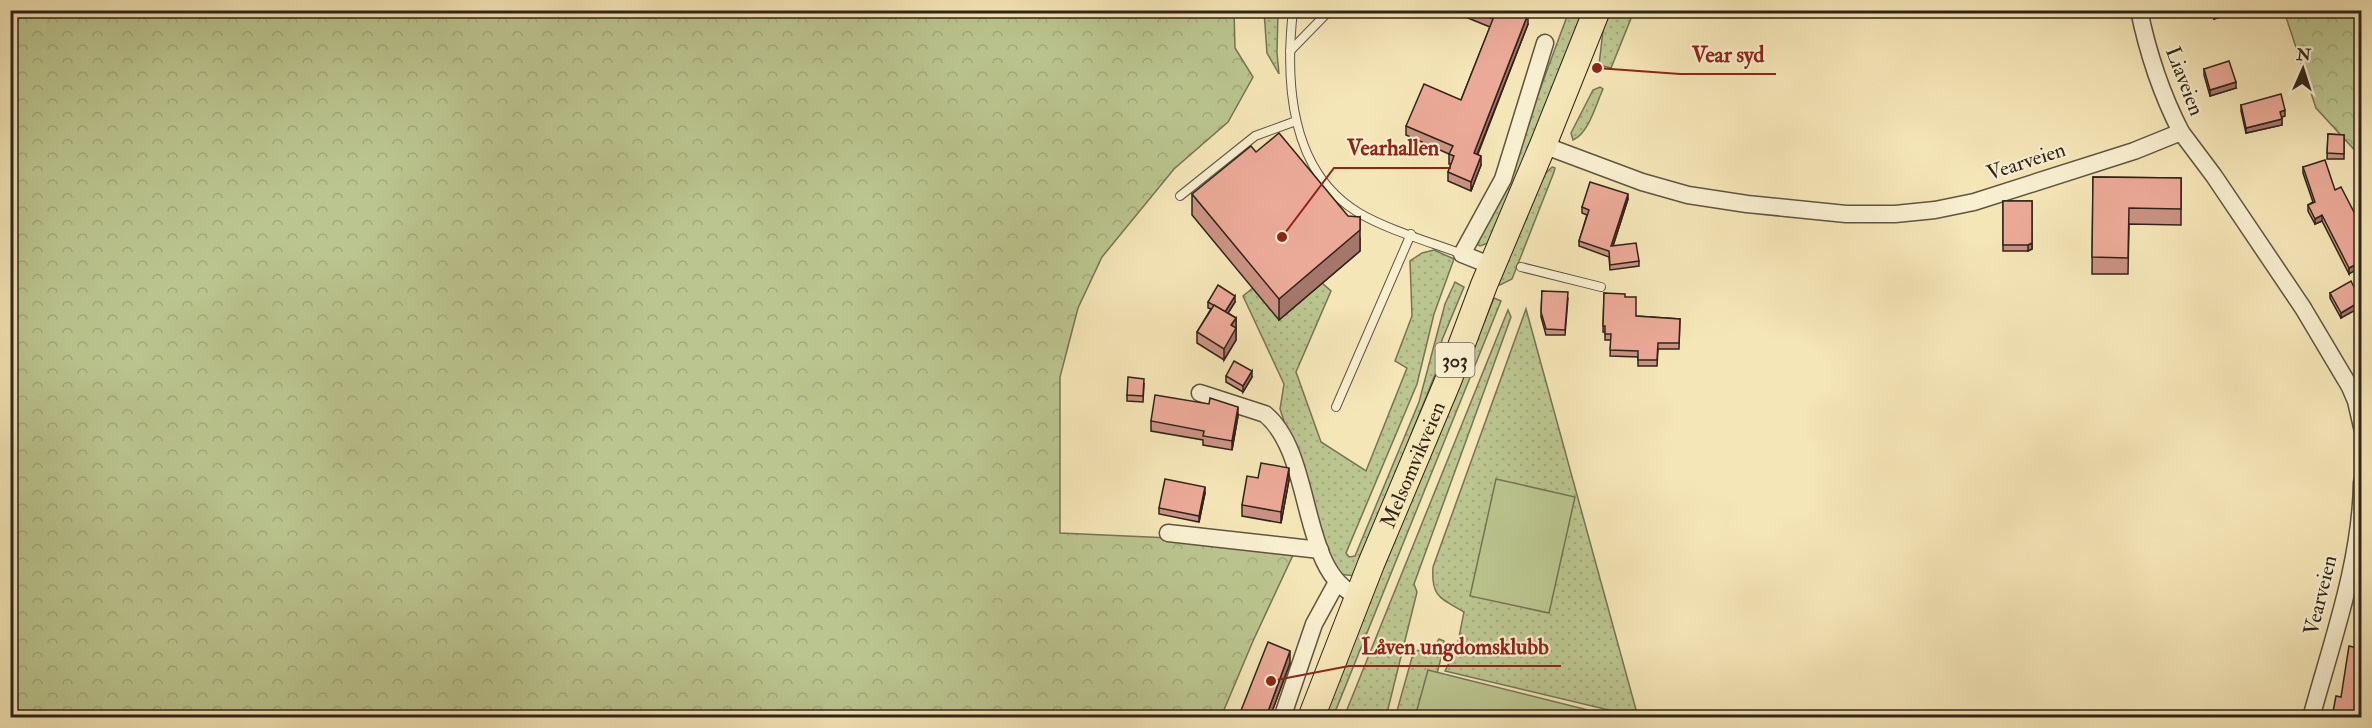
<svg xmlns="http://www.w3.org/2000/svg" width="2372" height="728" font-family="'IM FELL Double Pica',serif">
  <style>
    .green { fill: url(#green-dots); stroke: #757454; stroke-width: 1.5 }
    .forest { fill: url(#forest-crowns); stroke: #757454; stroke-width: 1.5 }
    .pitch { fill: #bbc58f; stroke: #757454; stroke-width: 1.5 }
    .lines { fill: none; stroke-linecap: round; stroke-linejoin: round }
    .service-casing { stroke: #605440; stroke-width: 10 }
    .minor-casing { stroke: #605440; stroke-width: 19 }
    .primary-casing { stroke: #2f2418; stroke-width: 28 }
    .service { stroke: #f8efd0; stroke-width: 8 }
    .minor { stroke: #f8efd0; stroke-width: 16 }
    .primary { stroke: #f5e6b7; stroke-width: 26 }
    .wall { fill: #ca9283; stroke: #2f2418; stroke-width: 1.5 }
    .shaded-wall { fill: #a4776a; stroke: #2f2418; stroke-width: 1.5 }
    .building { fill: #ebaa98; stroke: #2f2418; stroke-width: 1.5 }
    .labels { text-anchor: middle; stroke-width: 4.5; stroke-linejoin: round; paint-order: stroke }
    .shield { fill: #f8efd0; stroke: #6b614f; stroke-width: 1.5 }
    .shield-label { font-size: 20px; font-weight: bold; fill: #2f2418 }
    .street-label { font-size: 21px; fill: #2f2418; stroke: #f8efd0 }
    .leader { fill: none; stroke: #8f2418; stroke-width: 2 }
    .callout-dot { fill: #8f2418; stroke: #f8efd0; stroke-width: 2 }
    .callout-label { font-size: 22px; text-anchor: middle; font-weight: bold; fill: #8f2418; stroke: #f8efd0; stroke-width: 4.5; stroke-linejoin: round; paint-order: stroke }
  </style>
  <defs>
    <pattern id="green-dots" width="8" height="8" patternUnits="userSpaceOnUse" patternTransform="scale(1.5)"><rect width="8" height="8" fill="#bbc58f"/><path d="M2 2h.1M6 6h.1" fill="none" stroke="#a1a97b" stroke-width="1.8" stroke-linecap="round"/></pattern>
    <pattern id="forest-crowns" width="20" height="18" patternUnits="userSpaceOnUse" patternTransform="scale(1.5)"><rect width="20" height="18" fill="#bbc58f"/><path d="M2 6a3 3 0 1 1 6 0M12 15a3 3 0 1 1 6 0" fill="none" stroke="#a1a97b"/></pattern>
  </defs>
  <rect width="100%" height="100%" fill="#f5e6b7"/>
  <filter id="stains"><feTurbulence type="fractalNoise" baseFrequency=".00333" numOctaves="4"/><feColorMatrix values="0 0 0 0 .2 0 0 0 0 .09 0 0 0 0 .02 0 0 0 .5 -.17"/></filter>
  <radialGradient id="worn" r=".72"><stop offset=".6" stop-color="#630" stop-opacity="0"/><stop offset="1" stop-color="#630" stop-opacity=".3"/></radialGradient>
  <!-- green -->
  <g class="green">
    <polygon points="1264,11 1278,11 1277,53 1279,74 1267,53"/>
    <polygon points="1569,11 1585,11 1491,242 1480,246 1477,244 1477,238 1513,162"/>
    <polygon points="1608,11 1634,11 1611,68 1599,65 1604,22"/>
    <path d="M 1600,87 L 1603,89 C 1596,104 1589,133 1573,140 L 1571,133 L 1593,90 Z"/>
    <polygon points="1552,167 1555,168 1554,172 1512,279 1500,285 1498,284 1543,176"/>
    <polygon points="1434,250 1454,259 1434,314 1417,384 1346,553 1349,557 1355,556 1419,402 1445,304 1455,282 1464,287 1442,340 1436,372 1355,576 1339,574 1333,568 1280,409 1284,384 1243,296 1253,288 1279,319 1322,283 1331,291 1296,372 1321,442 1366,471 1407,368 1395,361 1412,316 1410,261 1422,253"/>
    <polygon points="1494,298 1501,301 1333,717 1323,718 1351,643"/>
    <path d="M 1526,309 L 1638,717 L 1445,671 L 1457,647 L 1464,612 C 1440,598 1431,597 1433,567 Z"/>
    <polygon points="1508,310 1511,317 1414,584 1417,592 1386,717 1344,717"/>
    <polygon points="1439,639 1444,641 1443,650 1426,717 1395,718 1414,650 1431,652"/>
  </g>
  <!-- forest -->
  <g class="forest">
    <polygon points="10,11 1234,11 1235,48 1253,77 1228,122 1174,169 1102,257 1078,308 1060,377 1060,533 1193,539 1293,555 1253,641 1221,717 11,717"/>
    <polygon points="2284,11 2361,11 2361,157 2316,108"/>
  </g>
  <!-- pitch -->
  <g class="pitch">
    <polygon points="1496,479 1575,497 1549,613 1470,596"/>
    <polygon points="1428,670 1616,717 1415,717"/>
  </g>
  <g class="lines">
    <defs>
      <g id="service">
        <path d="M 1293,10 C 1285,82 1290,172 1359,213 C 1388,230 1430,242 1462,254"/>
        <polyline points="1290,51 1330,10"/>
        <polyline points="1180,196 1255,136 1296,121"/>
        <polyline points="1521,267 1601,287"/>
        <polyline points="1336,407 1411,234"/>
      </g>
      <g id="minor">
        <path d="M 2139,10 C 2148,54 2161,93 2181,132"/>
        <polyline points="1543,145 1642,182 1688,195 1747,204 1846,214 1895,214 1935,210 1974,202 2134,151 2181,132 2214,176 2303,308 2350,387 2356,401 2362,427"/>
        <polyline points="1492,266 1462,254 1503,179 1545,43"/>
        <path d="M 1200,393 L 1265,414 C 1315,455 1299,574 1358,596"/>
        <polyline points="1168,533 1320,550"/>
        <polyline points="1282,718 1314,624 1337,582"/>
        <path d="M 2311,718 C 2332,641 2361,562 2362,482"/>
      </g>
      <g id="primary">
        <path id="s1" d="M 1311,718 L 1371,564 L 1448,381 L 1484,285 L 1543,145 L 1597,10"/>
      </g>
    </defs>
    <!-- service casing -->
    <use href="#service" class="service-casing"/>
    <!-- minor casing -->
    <use href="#minor" class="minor-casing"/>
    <!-- primary casing -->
    <use href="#primary" class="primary-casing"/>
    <!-- service -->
    <use href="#service" class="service"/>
    <!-- minor -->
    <use href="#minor" class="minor"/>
    <!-- primary -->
    <use href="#primary" class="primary"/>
  </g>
  <!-- wall -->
  <g class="wall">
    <polygon points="1453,10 1518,10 1528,24 1478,154 1481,165 1471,191 1448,181 1448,172 1451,164 1449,164 1449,154 1406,135 1406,126 1461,100 1490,27 1453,12"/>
    <polygon points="2212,10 2243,10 2214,19"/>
    <polygon points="2204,69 2236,88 2210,96 2204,75"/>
    <polygon points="2241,105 2285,116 2281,117 2282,125 2246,133 2241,111"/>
    <polygon points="2328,134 2344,135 2344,159 2327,159"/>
    <polygon points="1256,152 1360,238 1360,251 1279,320 1192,215 1192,194"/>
    <polygon points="2303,167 2335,190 2355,214 2349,274 2322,221 2315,224 2308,211 2308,205 2313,202 2303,173"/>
    <polygon points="2093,177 2181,178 2181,225 2129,224 2128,274 2092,274"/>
    <polygon points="1628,199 1613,246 1639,261 1639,266 1610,270 1609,257 1579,246 1579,241 1587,215 1582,213 1582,207"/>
    <polygon points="2003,201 2032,201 2032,249 2028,251 2003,251"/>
    <polygon points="1542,291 1568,298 1565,335 1546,335 1541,317"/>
    <polygon points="1604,293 1625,297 1636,316 1680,319 1679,349 1658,349 1657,366 1638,366 1638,357 1610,356 1611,340 1605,340 1605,332 1603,332"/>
    <polygon points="2330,293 2361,301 2341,318 2330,298"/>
    <polygon points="1208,302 1235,302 1228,313 1236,318 1236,340 1224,360 1197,343 1197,332 1211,309 1208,308"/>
    <polygon points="2361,311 2361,336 2357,326 2357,313"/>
    <polygon points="1226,376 1252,377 1243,392 1226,382"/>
    <polygon points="1144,384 1143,402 1127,401 1127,395"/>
    <polygon points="1209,404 1238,416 1232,450 1203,445 1203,440 1151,431 1151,421"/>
    <polygon points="1258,478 1289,480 1281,523 1242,516 1242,505"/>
    <polygon points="1205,493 1199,522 1159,514 1159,508"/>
    <polygon points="2357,590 2361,591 2361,623 2357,622 2357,616 2360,601 2357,596"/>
    <polygon points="1290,663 1270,717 1240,717 1240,713"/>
  </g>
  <!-- shaded-wall -->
  <g class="shaded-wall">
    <polygon points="2214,10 2243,10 2214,19"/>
    <polygon points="1528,14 1528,24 1474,162 1474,153"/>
    <polygon points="2236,82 2236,88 2210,96 2210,90"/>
    <polygon points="2285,110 2285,116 2280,118 2280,112"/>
    <polygon points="2282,119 2282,125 2246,133 2246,128"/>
    <polygon points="1481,156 1481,165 1471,191 1471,182"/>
    <polygon points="1628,194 1628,199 1611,252 1611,246"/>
    <polygon points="2322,215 2322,221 2315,224 2315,219"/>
    <polygon points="1360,217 1360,251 1279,320 1279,299"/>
    <polygon points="2032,243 2032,249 2028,251 2028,245"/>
    <polygon points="2361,262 2361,267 2349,274 2349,268"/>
    <polygon points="1235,296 1235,302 1225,318 1225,312"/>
    <polygon points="2361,301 2361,307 2341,318 2341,313"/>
    <polygon points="1236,318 1236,340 1224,360 1224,349 1231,325"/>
    <polygon points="1252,371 1252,377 1243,392 1243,386"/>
    <polygon points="1238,407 1238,416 1232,450 1232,441"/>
    <polygon points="1289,468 1289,480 1281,523 1281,512"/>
    <polygon points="1205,487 1205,493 1199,522 1199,516"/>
    <polygon points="1290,651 1290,663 1270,717 1266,717"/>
    <polygon points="2361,677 2361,682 2354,717 2353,717"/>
  </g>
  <!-- building -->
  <g class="building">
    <polygon points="1472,10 1518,10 1528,14 1474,153 1481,156 1471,182 1448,172 1454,156 1449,154 1453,146 1406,126 1424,84 1461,100 1493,19"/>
    <polygon points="2229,61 2236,82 2210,90 2204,69"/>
    <polygon points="2281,94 2285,110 2280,112 2282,119 2246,128 2241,105"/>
    <polygon points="1279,133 1348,216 1360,217 1360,230 1279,299 1192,194 1251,146 1256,152"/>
    <polygon points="2328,134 2344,135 2344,154 2327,153"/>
    <polygon points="2325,160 2335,190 2341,187 2355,214 2361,211 2361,262 2349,268 2322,215 2315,219 2308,205 2315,202 2303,167"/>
    <polygon points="2093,177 2181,178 2181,209 2129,208 2128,258 2092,257"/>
    <polygon points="1590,182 1628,194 1611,246 1636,243 1639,261 1610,265 1609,251 1579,241 1589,210 1582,207"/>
    <polygon points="2003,201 2032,201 2032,243 2028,245 2003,245"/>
    <polygon points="2351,281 2361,301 2341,313 2330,293"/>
    <polygon points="1218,285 1235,296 1225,312 1208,302"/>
    <polygon points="1542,291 1568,292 1565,330 1546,329 1541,312"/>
    <polygon points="1604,293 1625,294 1625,297 1636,297 1636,316 1680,319 1679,343 1658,343 1657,360 1638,360 1638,351 1610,350 1611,334 1605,334 1605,326 1603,326"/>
    <polygon points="1214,305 1236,318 1231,325 1236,328 1224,349 1197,332"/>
    <polygon points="2361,311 2361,324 2357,313"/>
    <polygon points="1234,361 1252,371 1243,386 1226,376"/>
    <polygon points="1128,377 1144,379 1143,396 1127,395"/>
    <polygon points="1155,395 1209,404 1210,398 1238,407 1232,441 1203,436 1204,431 1151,421"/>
    <polygon points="1261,463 1289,468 1281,512 1242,505 1247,476 1258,478"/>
    <polygon points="1165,479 1205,487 1199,516 1159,508"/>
    <polygon points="2357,590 2361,591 2361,617 2357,616 2361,596"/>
    <polygon points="1268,642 1290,651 1266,717 1250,717 1240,713"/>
    <polygon points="2349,646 2361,649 2361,677 2353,717 2332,717 2336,696 2341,697"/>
  </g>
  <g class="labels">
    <!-- shield labels -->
    <rect class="shield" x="1435.5" y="343" width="39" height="34" rx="4.5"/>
    <g class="shield-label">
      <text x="1455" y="367">303</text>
    </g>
    <!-- street labels -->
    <g class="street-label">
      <text transform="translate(2185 81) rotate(69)" y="7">Liaveien</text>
      <text transform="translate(2026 161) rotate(-18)" y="7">Vearveien</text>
      <text dy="7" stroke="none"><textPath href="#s1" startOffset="273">Melsomvikveien</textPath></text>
      <text transform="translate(2320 595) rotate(-76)" y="7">Vearveien</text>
    </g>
  </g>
  <!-- callouts -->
  <path class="leader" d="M1597 68L1680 74H1776M1282 237L1334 168H1451M1271 681L1349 666H1561"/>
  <g class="callout-dot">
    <circle cx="1597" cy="68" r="6"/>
    <circle cx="1282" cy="237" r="6"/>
    <circle cx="1271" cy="681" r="6"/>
  </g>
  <g class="callout-label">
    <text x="1728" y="62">Vear syd</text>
    <text x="1393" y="155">Vearhallen</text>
    <text x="1455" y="654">Låven ungdomsklubb</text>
  </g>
  <!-- margin -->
  <rect width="2372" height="728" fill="none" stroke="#f5e6b7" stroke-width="36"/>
  <rect x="12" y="12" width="2348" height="704" fill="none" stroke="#2f2418" stroke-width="3"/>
  <rect x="18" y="18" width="2336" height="692" fill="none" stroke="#2f2418" stroke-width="1.5"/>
  <!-- north arrow -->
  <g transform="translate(2303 69) rotate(3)" stroke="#f8efd0" stroke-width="4.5" paint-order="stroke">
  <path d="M0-4.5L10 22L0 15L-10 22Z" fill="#2f2418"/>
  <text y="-9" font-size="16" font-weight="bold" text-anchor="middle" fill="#2f2418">N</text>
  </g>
  <rect width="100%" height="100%" filter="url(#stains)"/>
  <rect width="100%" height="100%" fill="url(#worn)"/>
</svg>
